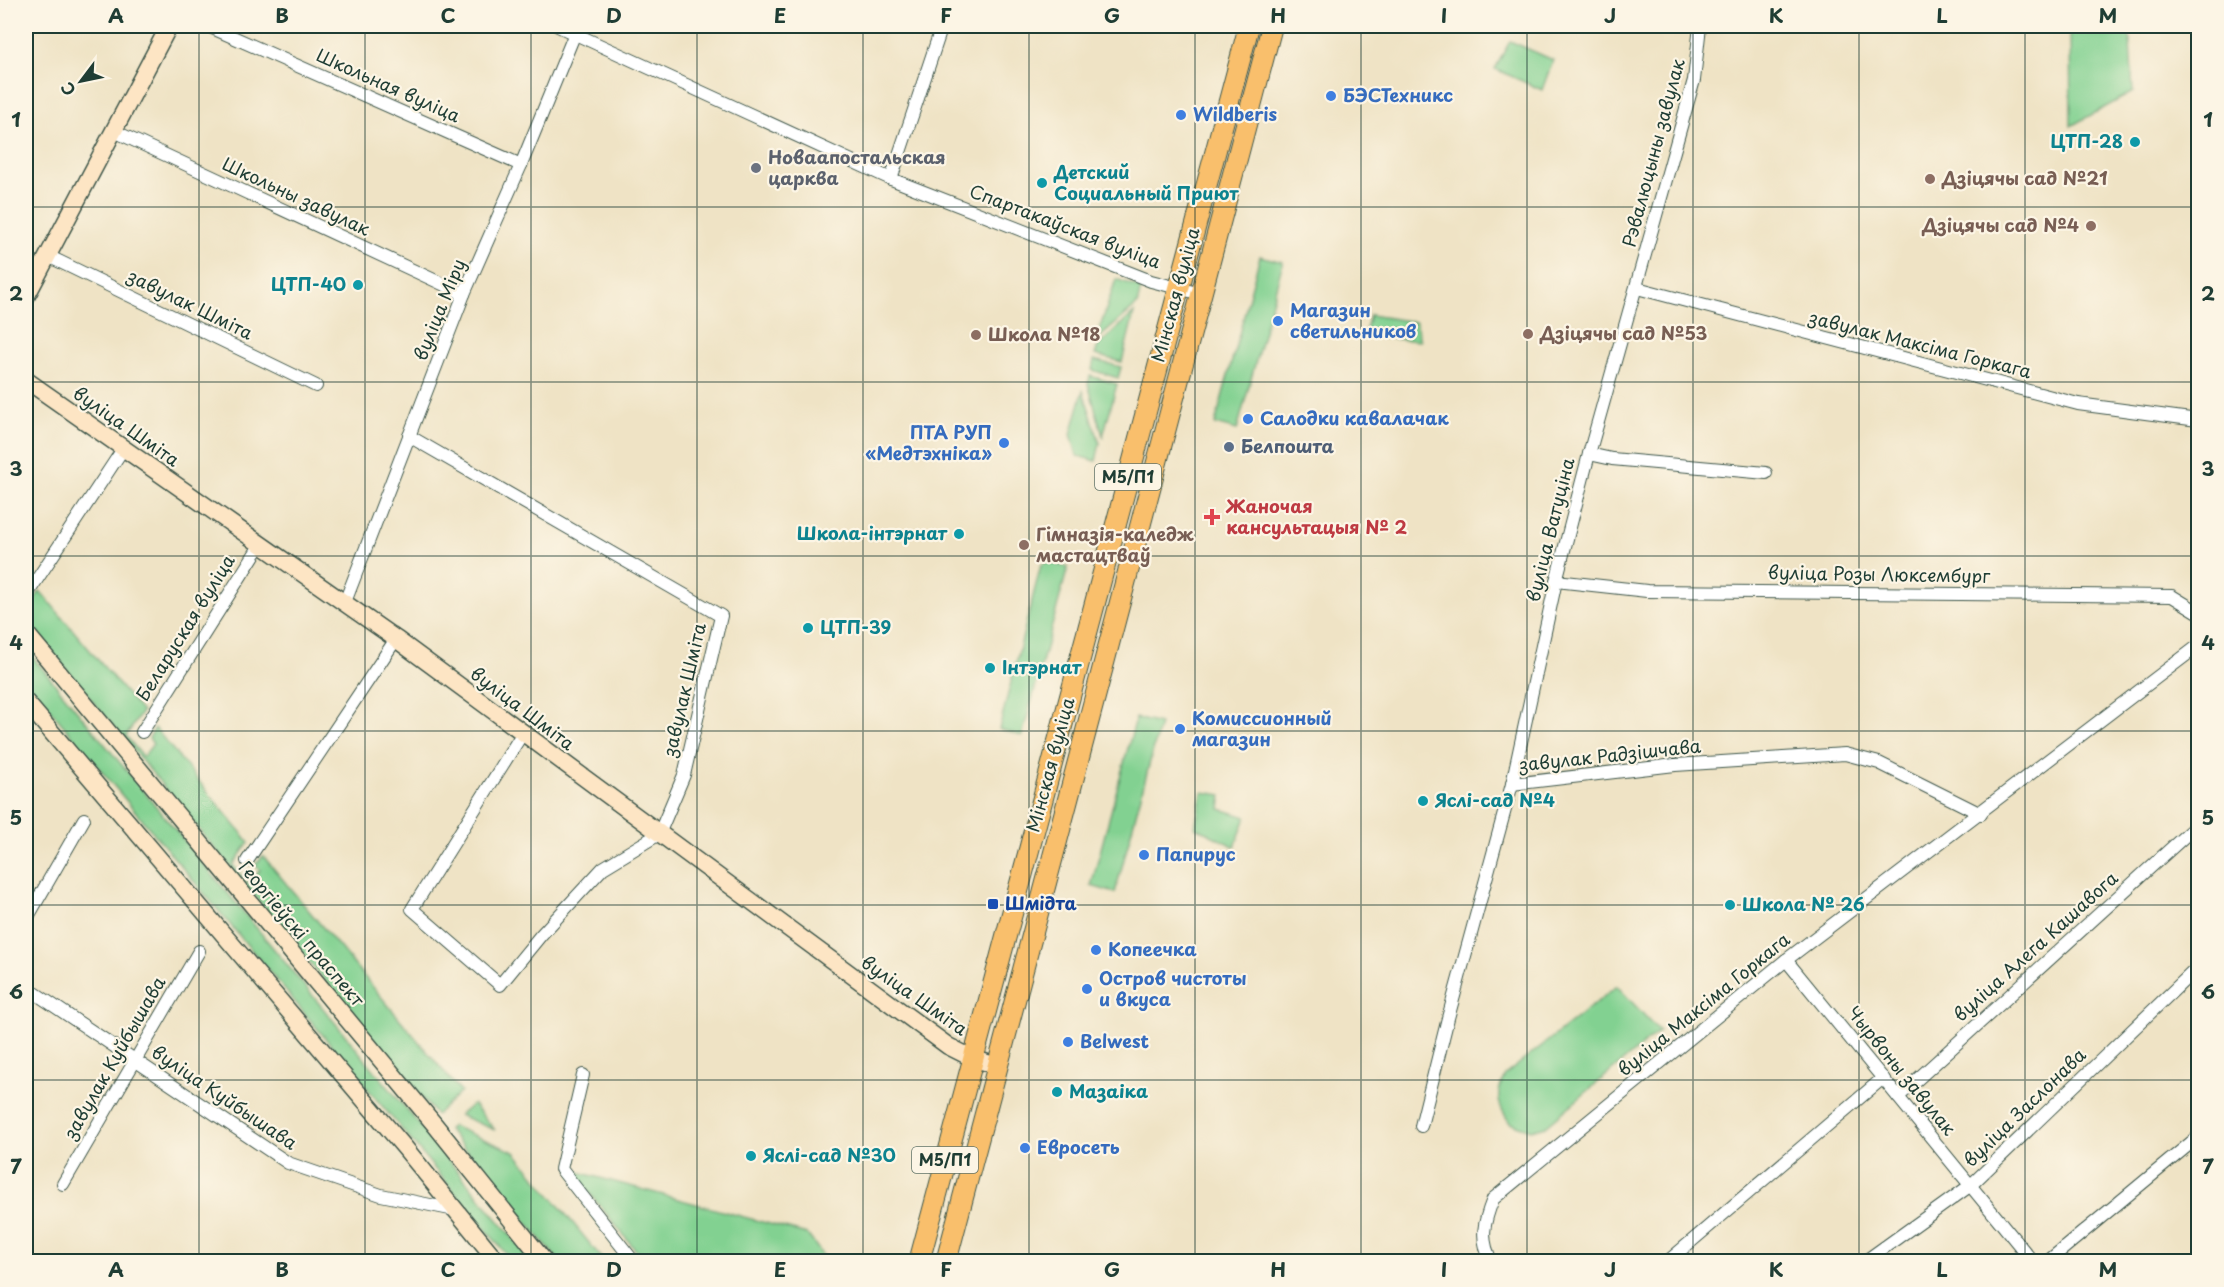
<svg xmlns="http://www.w3.org/2000/svg" width="2224" height="1287" font-family="'Playpen Sans',sans-serif">
  <style>
    .green { fill: #82d191; stroke: #508762; stroke-width: 1.5 }
    .lines { fill: none; stroke-linecap: round; stroke-linejoin: round }
    .street-casing { stroke: #3e564a; stroke-width: 14 }
    .secondary-casing { stroke: #3e564a; stroke-width: 19 }
    .primary-casing { stroke: #3e564a; stroke-width: 22 }
    .street { stroke: #fff; stroke-width: 12 }
    .secondary { stroke: #fde5c4; stroke-width: 16 }
    .primary { stroke: #f9bf6c; stroke-width: 20 }
    .grid { fill: none; stroke: #1f3d34; stroke-width: 1.5; stroke-opacity: 0.55 }
    .shop-dot { fill: #3f7fe0; stroke: #fcf5e5; stroke-width: 2 }
    .culture-dot { fill: #0f9aa8; stroke: #fcf5e5; stroke-width: 2 }
    .worship-dot { fill: #6b7280; stroke: #fcf5e5; stroke-width: 2 }
    .education-dot { fill: #8d6e63; stroke: #fcf5e5; stroke-width: 2 }
    .service-dot { fill: #5c6f8a; stroke: #fcf5e5; stroke-width: 2 }
    .health-dot { fill: #e0444e; stroke: #fcf5e5; stroke-width: 2 }
    .transit-dot { fill: #1a4fb4; stroke: #fcf5e5; stroke-width: 2 }
    .labels { text-anchor: middle; stroke-width: 4.5; stroke-linejoin: round; paint-order: stroke }
    .shield { fill: #fcf5e5; stroke: #617469; stroke-width: 1.5 }
    .shield-label { font-size: 16px; font-weight: bold; fill: #1f3d34 }
    .street-label { font-size: 18px; fill: #1f3d34; stroke: #fcf5e5 }
    .shop-label { font-size: 18px; font-weight: bold; fill: #366cbe; stroke: #fcf5e5; text-anchor: start }
    .culture-label { font-size: 18px; font-weight: bold; fill: #0d838f; stroke: #fcf5e5; text-anchor: start }
    .worship-label { font-size: 18px; font-weight: bold; fill: #5b616d; stroke: #fcf5e5; text-anchor: start }
    .education-label { font-size: 18px; font-weight: bold; fill: #785e54; stroke: #fcf5e5; text-anchor: start }
    .service-label { font-size: 18px; font-weight: bold; fill: #4e5e75; stroke: #fcf5e5; text-anchor: start }
    .health-label { font-size: 18px; font-weight: bold; fill: #be3a42; stroke: #fcf5e5; text-anchor: start }
    .transit-label { font-size: 18px; font-weight: bold; fill: #164399; stroke: #fcf5e5; text-anchor: start }
    .neatline { fill: none; stroke: #1f3d34; stroke-width: 2 }
    .grid-label { font-size: 20px; text-anchor: middle; font-weight: bold; fill: #1f3d34 }
  </style>
  <rect width="100%" height="100%" fill="#fcf5e5"/>
  <filter id="ink" filterUnits="userSpaceOnUse"><feTurbulence type="fractalNoise" baseFrequency=".0167" numOctaves="2"/><feDisplacementMap in="SourceGraphic" scale="12" xChannelSelector="R" yChannelSelector="G"/><feConvolveMatrix kernelMatrix="1 2 1 2 8 2 1 2 1" color-interpolation-filters="sRGB"/></filter>
  <filter id="wash" filterUnits="userSpaceOnUse"><feTurbulence type="fractalNoise" baseFrequency=".008" numOctaves="4" result="noise"/><feDisplacementMap in="SourceGraphic" scale="24" xChannelSelector="R" yChannelSelector="G"/><feGaussianBlur stdDeviation="1.35" result="paint"/><feColorMatrix in="noise" values="0 0 0 0 0 0 0 0 0 0 0 0 0 0 0 0 0 1.4 0 .05"/><feComposite in="paint" operator="in"/></filter>
  <g filter="url(#wash)">
    <rect width="100%" height="100%" fill="#efe3c5"/>
    <!-- green -->
    <g class="green">
      <polygon points="2070,26 2129,26 2133,92 2071,126"/>
      <polygon points="1510,41 1553,60 1542,90 1495,69"/>
      <polygon points="1260,256 1283,262 1237,430 1215,424"/>
      <polygon points="1116,279 1141,288 1137,305 1099,338 1097,337"/>
      <polygon points="1134,313 1122,362 1095,355 1098,346"/>
      <polygon points="1370,315 1416,322 1420,341 1364,336"/>
      <polygon points="1094,360 1121,367 1118,378 1092,370"/>
      <polygon points="1090,376 1117,384 1103,436 1088,384"/>
      <polygon points="1083,391 1100,443 1096,461 1077,456 1071,434"/>
      <polygon points="1047,562 1068,567 1022,736 999,729 1041,565"/>
      <polygon points="40,591 142,712 126,736 143,757 153,744 149,738 155,728 249,842 233,865 248,884 260,870 255,865 263,856 461,1092 436,1115 26,621 26,602 30,606"/>
      <polygon points="26,649 532,1261 512,1261 26,681"/>
      <polygon points="1136,718 1160,724 1115,893 1091,886"/>
      <polygon points="1202,792 1222,795 1220,809 1246,817 1235,847 1195,827"/>
      <path d="M 1617,986 L 1659,1031 L 1546,1126 L 1531,1130 L 1510,1123 C 1497,1104 1495,1095 1505,1075 Z"/>
      <polygon points="473,1104 495,1130 459,1115"/>
      <polygon points="452,1126 515,1152 604,1261 559,1261 448,1129"/>
      <polygon points="571,1170 807,1234 827,1261 671,1262 638,1253"/>
    </g>
  </g>
  <g filter="url(#ink)">
    <g class="lines">
      <defs>
        <g id="street">
          <polyline points="208,26 521,165"/>
          <polyline points="558,26 891,179 1151,281 1201,294"/>
          <polyline points="114,131 464,294"/>
          <polyline points="891,179 942,26"/>
          <polyline points="48,256 316,386"/>
          <polyline points="1637,288 2078,404 2198,420"/>
          <polyline points="409,436 721,616 684,775 659,834 603,868 541,935 500,985 412,909 522,734"/>
          <polyline points="1589,454 1612,459 1766,473"/>
          <polyline points="1556,581 1647,591 2172,596 2198,612"/>
          <polyline points="28,593 123,449"/>
          <polyline points="345,602 464,294 521,165 575,33"/>
          <polyline points="142,732 261,544"/>
          <polyline points="1512,784 1675,765 1845,754 1879,763 1981,814"/>
          <polyline points="247,861 396,639"/>
          <polyline points="26,920 84,819"/>
          <polyline points="1786,960 2033,1262"/>
          <polyline points="26,987 288,1163 381,1195 455,1210"/>
          <polyline points="583,1075 561,1169 634,1262"/>
          <polyline points="1898,1097 2198,824"/>
          <polyline points="1421,1126 1448,1018 1512,784 1556,581 1589,454 1694,80 1700,26"/>
          <polyline points="63,1184 199,951"/>
          <path d="M 1492,1262 C 1479,1239 1484,1222 1493,1199 L 1786,960 L 2198,646"/>
          <polyline points="1667,1262 1883,1078"/>
          <polyline points="1864,1262 1971,1185 2198,967"/>
          <polyline points="2047,1262 2198,1137"/>
        </g>
        <g id="secondary">
          <polyline points="26,297 169,26"/>
          <polyline points="26,380 396,639 948,1046 972,1058 997,1066"/>
          <polyline points="26,633 435,1125 545,1262"/>
          <polyline points="26,702 405,1148 498,1262"/>
        </g>
        <g id="primary">
          <polyline points="919,1262 1249,26"/>
          <polyline points="946,1262 1272,26"/>
        </g>
      </defs>
      <!-- street casing -->
      <use href="#street" class="street-casing"/>
      <!-- secondary casing -->
      <use href="#secondary" class="secondary-casing"/>
      <!-- primary casing -->
      <use href="#primary" class="primary-casing"/>
      <!-- street -->
      <use href="#street" class="street"/>
      <!-- secondary -->
      <use href="#secondary" class="secondary"/>
      <!-- primary -->
      <use href="#primary" class="primary"/>
    </g>
  </g>
  <!-- grid -->
  <path class="grid" d="M 199,26 L 199,1262M 365,26 L 365,1262M 531,26 L 531,1262M 697,26 L 697,1262M 863,26 L 863,1262M 1029,26 L 1029,1262M 1195,26 L 1195,1262M 1361,26 L 1361,1262M 1527,26 L 1527,1262M 1693,26 L 1693,1262M 1859,26 L 1859,1262M 2025,26 L 2025,1262M 26,207 L 2198,207M 26,382 L 2198,382M 26,556 L 2198,556M 26,731 L 2198,731M 26,905 L 2198,905M 26,1080 L 2198,1080"/>
  <!-- markers -->
  <g class="shop-dot">
    <circle cx="1331" cy="96" r="6"/>
    <circle cx="1181" cy="115" r="6"/>
    <circle cx="1278" cy="321" r="6"/>
    <circle cx="1248" cy="419" r="6"/>
    <circle cx="1004" cy="443" r="6"/>
    <circle cx="1180" cy="729" r="6"/>
    <circle cx="1144" cy="855" r="6"/>
    <circle cx="1096" cy="950" r="6"/>
    <circle cx="1087" cy="989" r="6"/>
    <circle cx="1068" cy="1042" r="6"/>
    <circle cx="1025" cy="1148" r="6"/>
  </g>
  <g class="culture-dot">
    <circle cx="2135" cy="142" r="6"/>
    <circle cx="1042" cy="183" r="6"/>
    <circle cx="358" cy="285" r="6"/>
    <circle cx="959" cy="534" r="6"/>
    <circle cx="808" cy="628" r="6"/>
    <circle cx="990" cy="668" r="6"/>
    <circle cx="1423" cy="801" r="6"/>
    <circle cx="1730" cy="905" r="6"/>
    <circle cx="1057" cy="1092" r="6"/>
    <circle cx="751" cy="1156" r="6"/>
  </g>
  <circle class="worship-dot" cx="756" cy="168" r="6"/>
  <g class="education-dot">
    <circle cx="1930" cy="179" r="6"/>
    <circle cx="2091" cy="226" r="6"/>
    <circle cx="1528" cy="334" r="6"/>
    <circle cx="976" cy="335" r="6"/>
    <circle cx="1024" cy="545" r="6"/>
  </g>
  <circle class="service-dot" cx="1229" cy="447" r="6"/>
  <path class="health-dot" d="M1209 508h6v6h6v6h-6v6h-6v-6h-6v-6h6z"/>
  <rect class="transit-dot" x="987" y="898" width="12" height="12" rx="3"/>
  <g class="labels">
    <!-- shield labels -->
    <g class="shield">
      <rect x="1095" y="464" width="66" height="26" rx="4.5"/>
      <rect x="912" y="1147" width="66" height="26" rx="4.5"/>
    </g>
    <g class="shield-label">
      <text x="1128" y="483">М5/П1</text>
      <text x="945" y="1166">М5/П1</text>
    </g>
    <!-- street labels -->
    <g class="street-label">
      <text transform="translate(388 86) rotate(24)" y="6">Школьная вуліца</text>
      <text transform="translate(1654 153) rotate(-75)" y="6">Рэвалюцыны завулак</text>
      <text transform="translate(296 197) rotate(25)" y="6">Школьны завулак</text>
      <text transform="translate(1065 227) rotate(21)" y="6">Спартакаўская вуліца</text>
      <text transform="translate(1176 295) rotate(-75)" y="6">Мінская вуліца</text>
      <text transform="translate(190 305) rotate(26)" y="6">завулак Шміта</text>
      <text transform="translate(440 310) rotate(-68)" y="6">вуліца Міру</text>
      <text transform="translate(1920 345) rotate(14)" y="6">завулак Максіма Горкага</text>
      <text transform="translate(126 427) rotate(35)" y="6">вуліца Шміта</text>
      <text transform="translate(1551 530) rotate(-76)" y="6">вуліца Ватуціна</text>
      <text transform="translate(1879 575) rotate(1)" y="6">вуліца Розы Люксембург</text>
      <text transform="translate(186 628) rotate(-58)" y="6">Беларуская вуліца</text>
      <text transform="translate(685 690) rotate(-77)" y="6">завулак Шміта</text>
      <text transform="translate(522 709) rotate(37)" y="6">вуліца Шміта</text>
      <text transform="translate(1610 756) rotate(-6)" y="6">завулак Радзішчава</text>
      <text transform="translate(1051 765) rotate(-75)" y="6">Мінская вуліца</text>
      <text transform="translate(301 934) rotate(50)" y="6">Георгіеўскі праспект</text>
      <text transform="translate(2036 947) rotate(-42)" y="6">вуліца Алега Кашавога</text>
      <text transform="translate(914 996) rotate(35)" y="6">вуліца Шміта</text>
      <text transform="translate(1704 1005) rotate(-39)" y="6">вуліца Максіма Горкага</text>
      <text transform="translate(115 1058) rotate(-60)" y="6">завулак Куйбышава</text>
      <text transform="translate(1901 1071) rotate(51)" y="6">Чырвоны завулак</text>
      <text transform="translate(224 1098) rotate(34)" y="6">вуліца Куйбышава</text>
      <text transform="translate(2025 1108) rotate(-44)" y="6">вуліца Заслонава</text>
    </g>
    <!-- shop labels -->
    <g class="shop-label">
      <text x="1343" y="102">БЭСТехникс</text>
      <text x="1193" y="121">Wildberis</text>
      <text x="1290" y="317">Магазин<tspan x="1290" dy="21">светильников</tspan></text>
      <text x="1260" y="425">Салодки кавалачак</text>
      <text x="992" y="439" text-anchor="end">ПТА РУП<tspan x="992" dy="21">«Медтэхніка»</tspan></text>
      <text x="1192" y="725">Комиссионный<tspan x="1192" dy="21">магазин</tspan></text>
      <text x="1156" y="861">Папирус</text>
      <text x="1108" y="956">Копеечка</text>
      <text x="1099" y="985">Остров чистоты<tspan x="1099" dy="21">и вкуса</tspan></text>
      <text x="1080" y="1048">Belwest</text>
      <text x="1037" y="1154">Евросеть</text>
    </g>
    <!-- culture labels -->
    <g class="culture-label">
      <text x="2123" y="148" text-anchor="end">ЦТП-28</text>
      <text x="1054" y="179">Детский<tspan x="1054" dy="21">Социальный Приют</tspan></text>
      <text x="346" y="291" text-anchor="end">ЦТП-40</text>
      <text x="947" y="540" text-anchor="end">Школа-інтэрнат</text>
      <text x="820" y="634">ЦТП-39</text>
      <text x="1002" y="674">Інтэрнат</text>
      <text x="1435" y="807">Яслі-сад №4</text>
      <text x="1742" y="911">Школа № 26</text>
      <text x="1069" y="1098">Мазаіка</text>
      <text x="763" y="1162">Яслі-сад №30</text>
    </g>
    <!-- worship labels -->
    <g class="worship-label">
      <text x="768" y="164">Новаапостальская<tspan x="768" dy="21">царква</tspan></text>
    </g>
    <!-- education labels -->
    <g class="education-label">
      <text x="1942" y="185">Дзіцячы сад №21</text>
      <text x="2079" y="232" text-anchor="end">Дзіцячы сад №4</text>
      <text x="1540" y="340">Дзіцячы сад №53</text>
      <text x="988" y="341">Школа №18</text>
      <text x="1036" y="541">Гімназія-каледж<tspan x="1036" dy="21">мастацтваў</tspan></text>
    </g>
    <!-- service labels -->
    <g class="service-label">
      <text x="1241" y="453">Белпошта</text>
    </g>
    <!-- health labels -->
    <g class="health-label">
      <text x="1226" y="513">Жаночая<tspan x="1226" dy="21">кансультацыя № 2</tspan></text>
    </g>
    <!-- transit labels -->
    <g class="transit-label">
      <text x="1005" y="910">Шмідта</text>
    </g>
  </g>
  <!-- margin -->
  <rect width="2224" height="1287" fill="none" stroke="#fcf5e5" stroke-width="66"/>
  <!-- north arrow -->
  <g transform="translate(81 81) rotate(238)" stroke="#fcf5e5" stroke-width="4.5" paint-order="stroke">
  <path d="M0-4.5L10 22L0 15L-10 22Z" fill="#1f3d34"/>
  <text y="-9" font-size="16" font-weight="bold" text-anchor="middle" fill="#1f3d34">С</text>
  </g>
  <rect x="33" y="33" width="2158" height="1221" class="neatline"/>
  <g class="grid-label">
    <text x="116" y="23">A</text>
    <text x="282" y="23">B</text>
    <text x="448" y="23">C</text>
    <text x="614" y="23">D</text>
    <text x="780" y="23">E</text>
    <text x="946" y="23">F</text>
    <text x="1112" y="23">G</text>
    <text x="1278" y="23">H</text>
    <text x="1444" y="23">I</text>
    <text x="1610" y="23">J</text>
    <text x="1776" y="23">K</text>
    <text x="1942" y="23">L</text>
    <text x="2108" y="23">M</text>
    <text x="16" y="127">1</text>
    <text x="2208" y="127">1</text>
    <text x="16" y="301">2</text>
    <text x="2208" y="301">2</text>
    <text x="16" y="476">3</text>
    <text x="2208" y="476">3</text>
    <text x="16" y="650">4</text>
    <text x="2208" y="650">4</text>
    <text x="16" y="825">5</text>
    <text x="2208" y="825">5</text>
    <text x="16" y="999">6</text>
    <text x="2208" y="999">6</text>
    <text x="16" y="1174">7</text>
    <text x="2208" y="1174">7</text>
    <text x="116" y="1277">A</text>
    <text x="282" y="1277">B</text>
    <text x="448" y="1277">C</text>
    <text x="614" y="1277">D</text>
    <text x="780" y="1277">E</text>
    <text x="946" y="1277">F</text>
    <text x="1112" y="1277">G</text>
    <text x="1278" y="1277">H</text>
    <text x="1444" y="1277">I</text>
    <text x="1610" y="1277">J</text>
    <text x="1776" y="1277">K</text>
    <text x="1942" y="1277">L</text>
    <text x="2108" y="1277">M</text>
  </g>
</svg>
